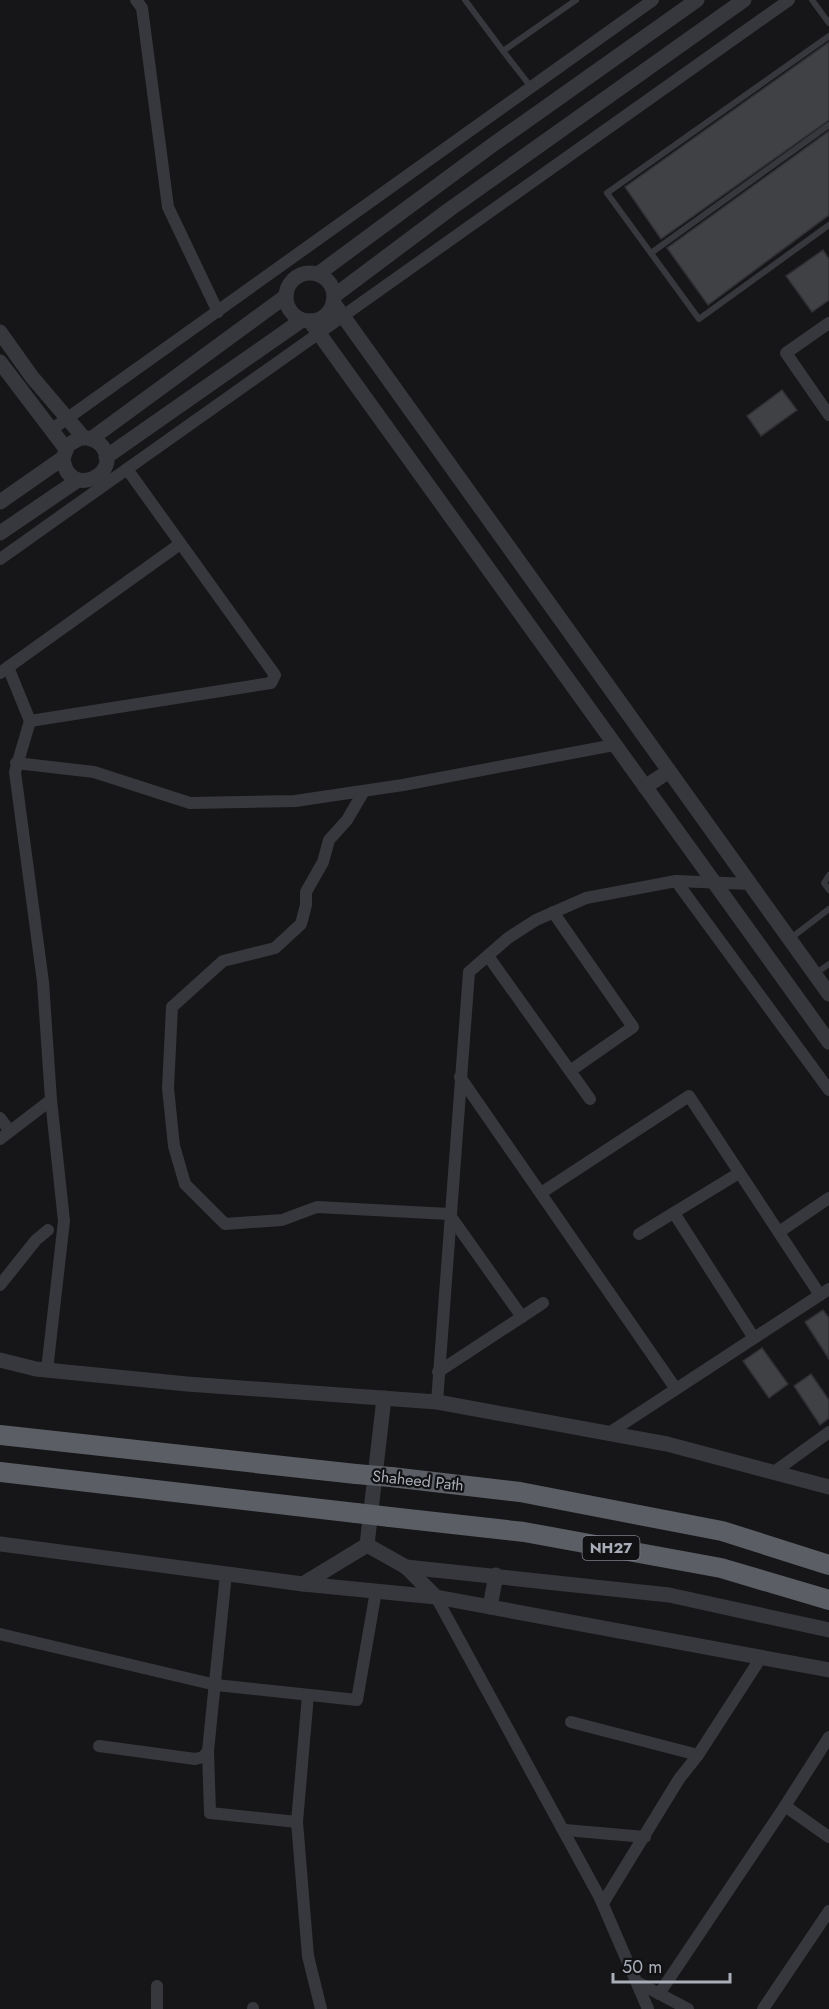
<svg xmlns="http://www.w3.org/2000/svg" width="829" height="2009" font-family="Jost,sans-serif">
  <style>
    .building { fill: #404145; stroke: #303034; stroke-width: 1.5 }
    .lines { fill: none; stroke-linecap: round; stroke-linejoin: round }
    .service { stroke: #37383d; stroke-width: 6 }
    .minor { stroke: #37383d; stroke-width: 12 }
    .tertiary { stroke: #37383d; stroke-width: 15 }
    .trunk { stroke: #5b5e65; stroke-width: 20 }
    .trunk-bridge { stroke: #5b5e65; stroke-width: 20 }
    .labels { text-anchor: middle; stroke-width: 4.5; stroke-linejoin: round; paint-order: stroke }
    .shield { fill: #111113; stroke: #7b7e86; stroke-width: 1.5 }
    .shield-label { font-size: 15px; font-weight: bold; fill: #a8adb8 }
    .street-label { font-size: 16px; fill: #a8adb8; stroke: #111113 }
  </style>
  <rect width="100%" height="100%" fill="#161618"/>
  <!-- building -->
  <g class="building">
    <polygon points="829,42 829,120 661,239 625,187"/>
    <polygon points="829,131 829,215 708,305 667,248"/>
    <polygon points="823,250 829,259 829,300 812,312 786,276"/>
    <polygon points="782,390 797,410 761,436 747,416"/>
    <polygon points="823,1310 829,1318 829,1359 805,1322"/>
    <polygon points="762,1348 788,1384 769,1398 743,1361"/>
    <polygon points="811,1374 829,1400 829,1418 820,1425 794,1386"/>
  </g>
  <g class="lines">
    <!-- service -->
    <g class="service">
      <polyline points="465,0 503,51 576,0"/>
      <polyline points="812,0 829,23"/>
      <polyline points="829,36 607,193 699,319 829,225"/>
      <polyline points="503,51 531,87"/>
      <polyline points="651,253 829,125"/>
      <polyline points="829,875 824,883 829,890"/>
      <polyline points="791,938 829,909"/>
      <polyline points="815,974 829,964"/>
    </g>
    <!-- minor -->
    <g class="minor">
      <polyline points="136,0 142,8 168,207 218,312"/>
      <polyline points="829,323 786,353 829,415"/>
      <polyline points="51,430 653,0"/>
      <polyline points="0,559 789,0"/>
      <polyline points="8,667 30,721 15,772 43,982 51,1100 64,1221 47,1370"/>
      <polyline points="0,673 180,544"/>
      <polyline points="30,721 271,683 275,675 127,469"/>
      <polyline points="16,763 94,772 190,803 295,801 403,785 614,745"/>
      <polyline points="364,791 347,820 329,840 323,862 306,892 306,905 301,924 275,948 223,961 172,1007 168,1088 174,1146 185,1184 225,1224 282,1220 317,1207 449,1214 522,1317"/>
      <polyline points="676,881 829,1090"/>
      <polyline points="553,912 633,1027 570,1071"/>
      <polyline points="488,956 590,1099"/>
      <polyline points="460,1077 676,1389"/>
      <polyline points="0,1118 9,1130"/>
      <polyline points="0,1139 51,1100"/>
      <polyline points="541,1193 689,1096 820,1295"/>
      <polyline points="674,1213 754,1338"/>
      <polyline points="779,1232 829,1198"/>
      <polyline points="639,1234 739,1173"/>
      <polyline points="0,1285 36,1240 48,1230"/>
      <polyline points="438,1372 543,1303"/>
      <polyline points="437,1402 469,972 508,938 536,920 586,898 676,881 750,884"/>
      <polyline points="609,1433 829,1289"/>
      <polyline points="774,1472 829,1432"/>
      <polyline points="436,1597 600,1898 648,2009"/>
      <polyline points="0,1634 216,1685 357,1700 376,1591"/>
      <polyline points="571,1722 698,1755"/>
      <polyline points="829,1737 785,1806 829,1837"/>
      <polyline points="99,1746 195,1759 203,1757 208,1751 226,1574"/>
      <polyline points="208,1751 210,1813 297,1822 308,1956 321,2009"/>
      <polyline points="297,1822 308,1695"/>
      <polyline points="565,1830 645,1837"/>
      <polyline points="603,1903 679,1779 698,1755 762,1656"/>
      <polyline points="637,1982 688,2009"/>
      <polyline points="157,1986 157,2009"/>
      <polyline points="659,1994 785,1806"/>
      <polyline points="253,2008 253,2009"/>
      <polyline points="763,2009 829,1911"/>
    </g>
    <!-- tertiary -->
    <g class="tertiary">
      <circle cx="310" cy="297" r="24"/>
      <polyline points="318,274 491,146 697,0"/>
      <polyline points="334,296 450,209 744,0"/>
      <polyline points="333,302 829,994"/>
      <polyline points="310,321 829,1042"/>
      <polyline points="0,332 32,377 84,438"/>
      <polyline points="0,362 66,449"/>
      <polyline points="91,439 286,296"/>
      <polyline points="106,457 302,320"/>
      <path d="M 0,502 L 63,458 L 68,445 L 80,438 C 88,437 96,439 102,446 C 124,475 67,500 63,458"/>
      <polyline points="0,533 78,480"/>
      <polyline points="645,787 669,771"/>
      <polyline points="0,1360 36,1369 187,1384 437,1402 667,1444 829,1487"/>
      <polyline points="0,1544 303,1584 367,1545"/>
      <polyline points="367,1545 384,1398"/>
      <polyline points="367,1545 406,1567 436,1597"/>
      <polyline points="406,1567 669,1595 829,1630"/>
      <polyline points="303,1584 436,1597 829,1670"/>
      <polyline points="490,1607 496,1575"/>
    </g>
    <!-- trunk -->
    <g class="trunk">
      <polyline points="0,1435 356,1474"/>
      <polyline points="0,1472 356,1513"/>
      <polyline points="391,1477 520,1492 722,1531 829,1565"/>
      <polyline points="390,1517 524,1532 721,1568 829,1600"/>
    </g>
    <!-- trunk-bridge -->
    <g class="trunk-bridge">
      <polyline points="356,1474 391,1477"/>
      <polyline points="356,1513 390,1517"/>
    </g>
  </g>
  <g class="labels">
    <!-- shield labels -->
    <rect class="shield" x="582.5" y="1536" width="57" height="24" rx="4.5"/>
    <g class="shield-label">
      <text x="611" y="1553">NH27</text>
    </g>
    <!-- street labels -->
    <g class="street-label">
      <text transform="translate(418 1480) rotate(6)" y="6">Shaheed Path</text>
    </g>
  </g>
  <!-- scale -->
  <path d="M613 1973v9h117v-9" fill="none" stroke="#a8adb8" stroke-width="3"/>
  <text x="622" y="1973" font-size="18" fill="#a8adb8" stroke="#111113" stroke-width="4.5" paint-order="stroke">50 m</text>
</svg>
